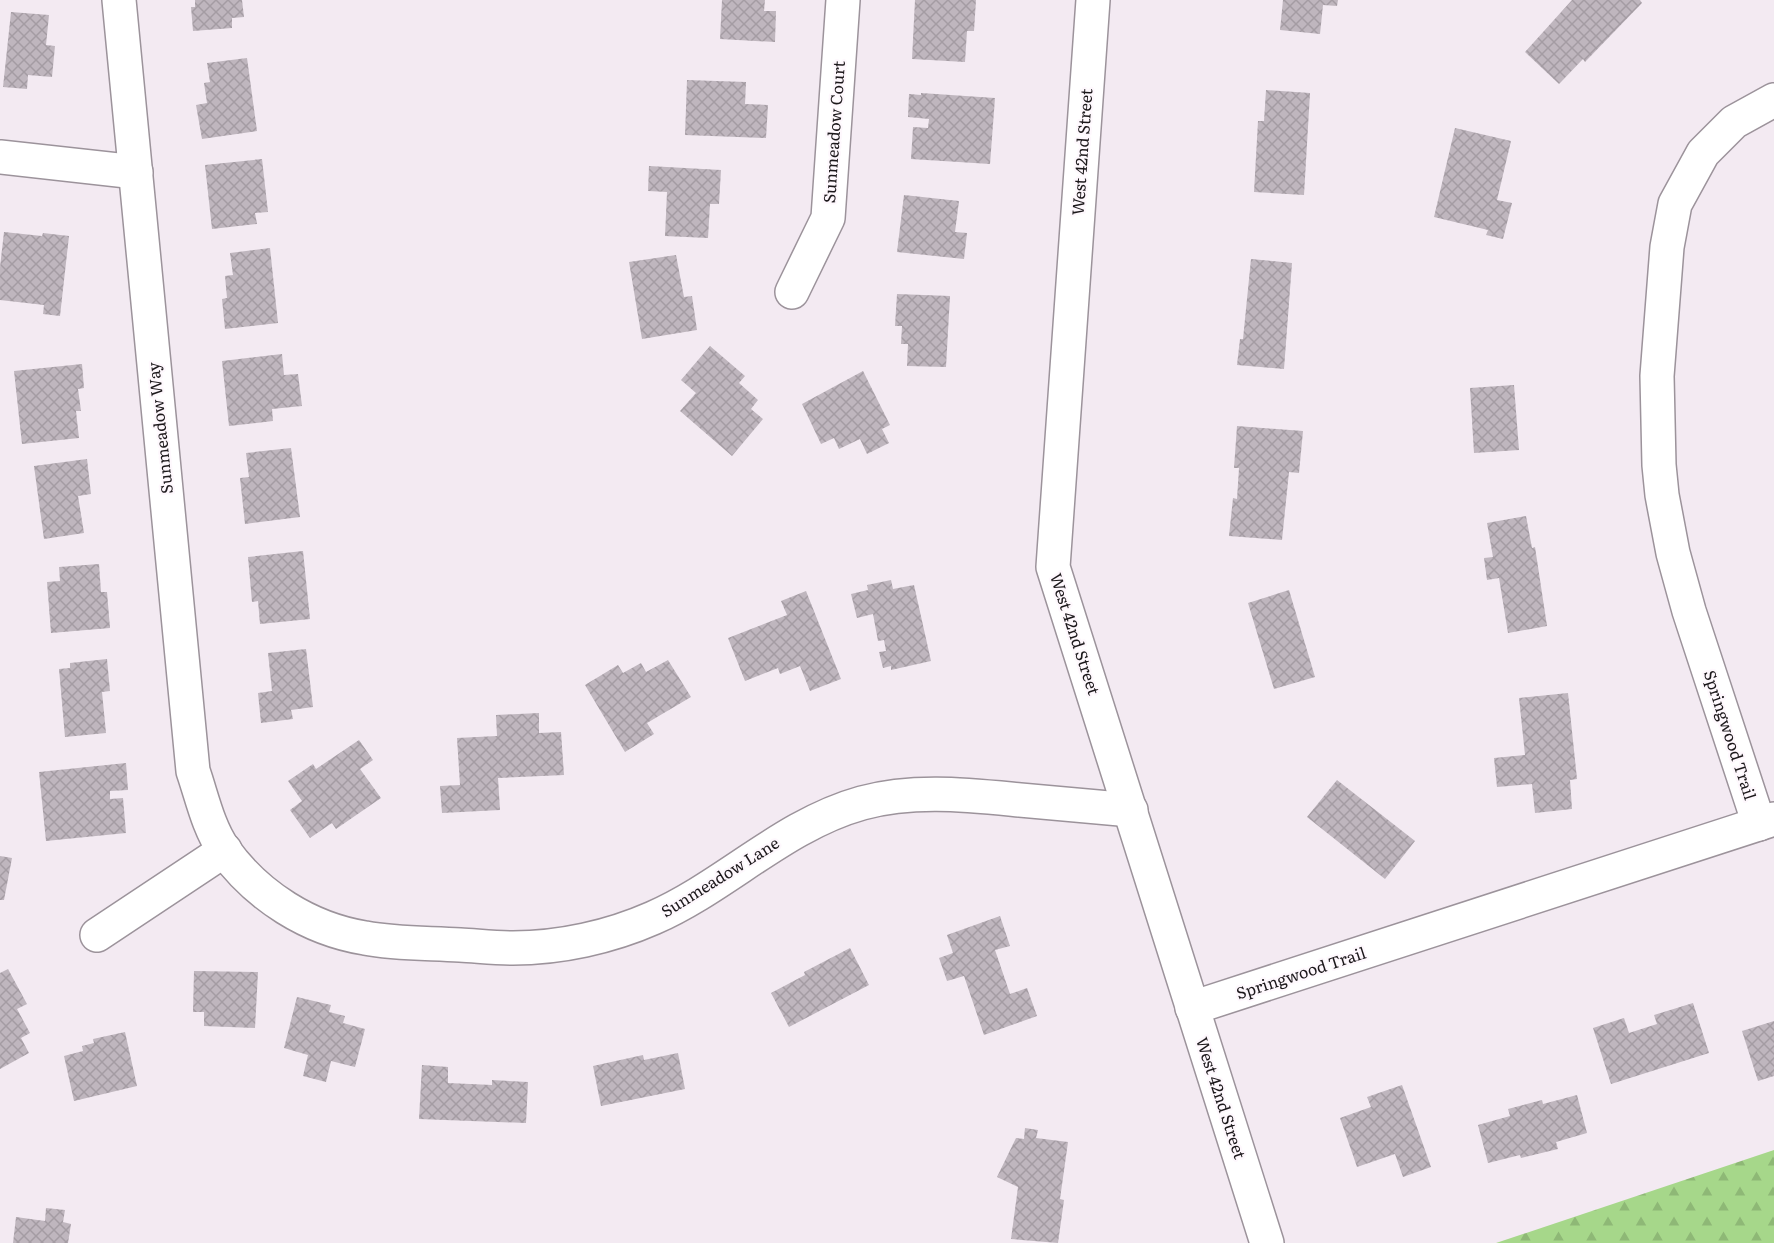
<svg xmlns="http://www.w3.org/2000/svg" width="1774" height="1243" font-family="Literata,serif">
  <style>
    .forest { fill: url(#forest-firs) }
    .building { fill: url(#building-cross-hatch) }
    .lines { fill: none; stroke-linecap: round; stroke-linejoin: round }
    .minor-casing { stroke: #9c939b; stroke-width: 36 }
    .minor { stroke: #fff; stroke-width: 33 }
    .labels { text-anchor: middle; stroke-width: 4.5; stroke-linejoin: round; paint-order: stroke }
    .street-label { font-size: 16px; fill: #1c181b; stroke: #fef8fd }
  </style>
  <defs>
    <pattern id="forest-firs" width="22" height="20" patternUnits="userSpaceOnUse" patternTransform="scale(1.5)"><rect width="22" height="20" fill="#a6d78a"/><path d="M5 1l3.5 6h-7zM16 11l3.5 6h-7z" fill="#8eb876"/></pattern>
    <pattern id="building-cross-hatch" width="8" height="8" patternUnits="userSpaceOnUse" patternTransform="scale(1.5)"><rect width="8" height="8" fill="#bfb6be"/><path d="M0 0l8 8M0 8l8-8" fill="none" stroke="#a49ca3"/></pattern>
  </defs>
  <rect width="100%" height="100%" fill="#f3eaf2"/>
  <!-- forest -->
  <polygon class="forest" points="1774,1150 1774,1243 1496,1243"/>
  <!-- building -->
  <g class="building">
    <polygon points="195,0 242,0 244,17 232,18 232,28 193,31 191,7 195,7"/>
    <polygon points="722,0 765,0 764,11 776,11 775,42 720,39"/>
    <polygon points="915,0 976,0 974,31 967,31 965,62 912,59"/>
    <polygon points="1283,0 1338,0 1337,6 1323,5 1320,34 1280,30"/>
    <polygon points="1572,0 1640,0 1642,3 1585,62 1583,59 1559,84 1525,52"/>
    <polygon points="11,12 49,15 46,45 55,46 52,77 28,75 27,89 3,87"/>
    <polygon points="247,58 257,131 202,139 196,105 207,103 204,83 210,82 207,63"/>
    <polygon points="687,80 746,82 745,104 768,105 766,138 685,135"/>
    <polygon points="1266,90 1310,93 1304,195 1254,192 1258,121 1264,121"/>
    <polygon points="921,93 995,98 990,164 911,159 913,127 928,128 929,119 908,117 909,94 921,95"/>
    <polygon points="1455,128 1511,141 1497,200 1512,203 1503,239 1486,235 1488,230 1434,217"/>
    <polygon points="262,159 268,212 255,213 257,224 212,229 205,165"/>
    <polygon points="649,166 721,170 719,204 710,204 708,238 665,236 667,192 648,191"/>
    <polygon points="904,195 959,201 955,232 967,233 964,259 897,252"/>
    <polygon points="4,232 42,236 43,233 69,236 60,316 43,314 44,305 0,300 0,267"/>
    <polygon points="270,248 278,323 225,329 222,299 227,298 225,276 233,275 230,253"/>
    <polygon points="676,255 684,297 692,296 697,330 642,339 629,262"/>
    <polygon points="1251,259 1292,263 1284,369 1237,365 1240,339 1243,339"/>
    <polygon points="897,294 950,296 946,367 907,366 908,344 901,344 902,326 895,326"/>
    <polygon points="710,346 745,376 739,383 758,400 751,409 763,419 732,456 680,411 696,393 681,380"/>
    <polygon points="282,354 284,375 298,374 302,406 272,409 273,421 229,426 222,361"/>
    <polygon points="82,364 84,388 78,389 81,411 76,411 79,438 22,444 14,371"/>
    <polygon points="863,371 890,425 882,429 889,443 867,454 860,439 839,449 834,438 821,444 802,404"/>
    <polygon points="1514,385 1519,450 1474,453 1470,388"/>
    <polygon points="1237,426 1303,431 1299,473 1289,472 1282,540 1229,536 1233,498 1237,499 1239,468 1234,468"/>
    <polygon points="291,448 300,517 245,524 240,478 249,477 246,453"/>
    <polygon points="87,459 91,494 78,496 84,533 44,539 34,466"/>
    <polygon points="1526,516 1532,548 1535,547 1547,626 1508,633 1499,578 1487,580 1484,558 1493,557 1487,523"/>
    <polygon points="303,551 310,619 260,624 258,601 252,602 248,557"/>
    <polygon points="99,564 101,592 107,592 110,628 51,633 47,582 60,581 59,567"/>
    <polygon points="891,580 893,589 914,585 931,661 891,670 891,666 883,668 879,652 886,651 884,640 878,641 873,614 857,618 851,594 868,590 867,585"/>
    <polygon points="1289,590 1315,677 1274,689 1248,603"/>
    <polygon points="806,591 841,679 810,691 800,666 780,674 778,668 745,681 728,638 787,615 781,601"/>
    <polygon points="306,649 313,707 291,710 293,719 261,723 258,693 272,691 268,653"/>
    <polygon points="107,659 110,691 102,692 106,733 65,737 59,669 70,668 70,663"/>
    <polygon points="668,660 691,697 647,723 654,734 625,752 585,685 618,665 623,673 641,663 646,672"/>
    <polygon points="1568,693 1577,779 1570,780 1572,809 1535,813 1532,784 1497,787 1494,758 1525,755 1519,698"/>
    <polygon points="539,713 539,733 561,732 564,775 498,778 500,810 442,813 440,786 460,785 457,738 497,736 496,715"/>
    <polygon points="359,740 373,760 360,769 381,798 336,829 332,823 310,838 290,810 302,801 288,781 313,764 316,769"/>
    <polygon points="126,763 128,790 110,791 110,799 123,798 126,833 46,841 39,772"/>
    <polygon points="1337,780 1415,841 1385,879 1307,817"/>
    <polygon points="0,856 12,858 4,900 0,900"/>
    <polygon points="1000,916 1010,946 995,950 1010,994 1027,988 1037,1016 984,1035 964,976 947,981 939,958 953,953 947,935"/>
    <polygon points="850,948 869,985 789,1027 771,993 805,975 804,972"/>
    <polygon points="8,969 27,1004 17,1009 30,1033 21,1038 29,1053 0,1069 0,973"/>
    <polygon points="194,971 258,972 255,1028 204,1026 204,1012 193,1012"/>
    <polygon points="297,997 331,1005 329,1012 345,1016 343,1023 365,1029 355,1067 331,1061 326,1082 303,1076 308,1055 284,1048"/>
    <polygon points="1693,1003 1709,1053 1611,1084 1593,1028 1624,1018 1629,1033 1657,1024 1654,1015"/>
    <polygon points="1774,1021 1774,1076 1758,1081 1742,1031"/>
    <polygon points="125,1032 137,1086 74,1101 64,1056 83,1051 82,1046 94,1043 93,1039"/>
    <polygon points="678,1053 685,1089 601,1106 593,1066 643,1055 644,1060"/>
    <polygon points="422,1065 448,1067 448,1083 492,1085 492,1080 528,1082 526,1123 419,1119"/>
    <polygon points="1402,1085 1431,1167 1403,1177 1395,1154 1357,1167 1340,1118 1371,1107 1367,1097"/>
    <polygon points="1577,1095 1587,1133 1556,1142 1558,1149 1521,1158 1520,1155 1488,1163 1478,1125 1510,1116 1508,1109 1542,1100 1543,1104"/>
    <polygon points="1025,1128 1038,1130 1036,1138 1068,1142 1060,1199 1064,1200 1058,1243 1011,1239 1018,1187 997,1177 1016,1138 1024,1139"/>
    <polygon points="46,1208 65,1210 63,1222 71,1224 68,1243 13,1243 16,1217 45,1221"/>
  </g>
  <g class="lines">
    <defs>
      <g id="minor">
        <path d="M 119,0 L 193,771 C 202,797 208,827 224,850 C 257,896 309,929 365,938 C 396,944 429,943 460,945 C 478,946 495,948 513,948 C 560,948 610,937 653,918 C 726,886 783,825 862,803 C 914,789 967,795 1020,800 C 1057,803 1094,807 1131,810"/>
        <polyline points="1093,0 1053,567 1267,1243"/>
        <polyline points="0,157 136,172"/>
        <polyline points="792,292 828,218 843,0"/>
        <polyline points="1759,824 1689,611 1673,553 1662,495 1659,465 1657,376 1667,247 1675,204 1703,153 1734,122 1774,100"/>
        <polyline points="97,935 225,850"/>
        <polyline points="1192,1008 1774,819"/>
      </g>
    </defs>
    <!-- minor casing -->
    <use href="#minor" class="minor-casing"/>
    <!-- minor -->
    <use href="#minor" class="minor"/>
  </g>
  <g class="labels">
    <!-- street labels -->
    <g class="street-label">
      <text transform="translate(834 132) rotate(-86)" y="6">Sunmeadow Court</text>
      <text transform="translate(1082 152) rotate(-86)" y="6">West 42nd Street</text>
      <text transform="translate(160 428) rotate(-96)" y="6">Sunmeadow Way</text>
      <text transform="translate(1075 634) rotate(72)" y="6">West 42nd Street</text>
      <text transform="translate(1730 735) rotate(72)" y="6">Springwood Trail</text>
      <text transform="translate(720 877) rotate(-32)" y="6">Sunmeadow Lane</text>
      <text transform="translate(1301 973) rotate(-18)" y="6">Springwood Trail</text>
      <text transform="translate(1221 1098) rotate(72)" y="6">West 42nd Street</text>
    </g>
  </g>
</svg>
